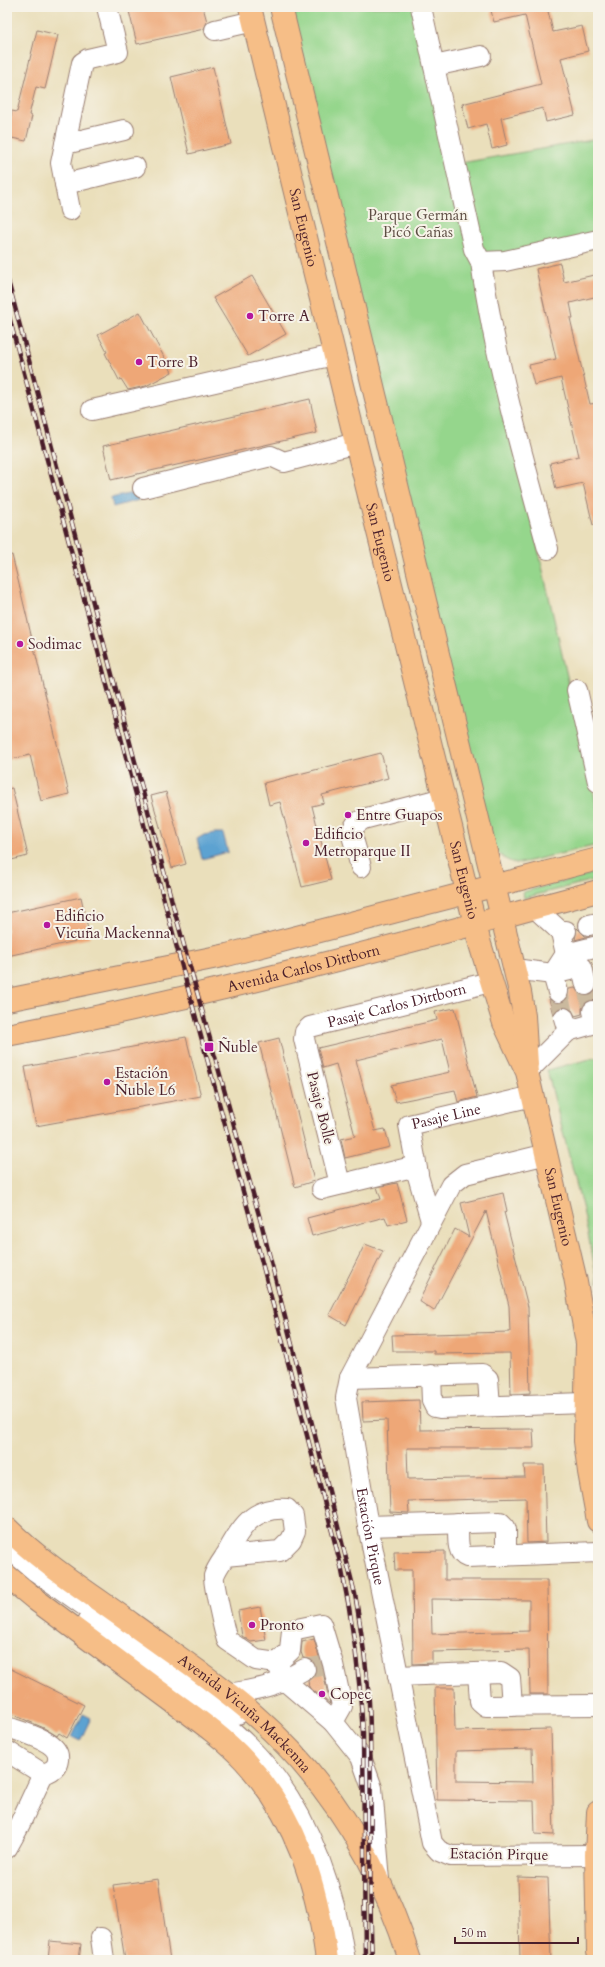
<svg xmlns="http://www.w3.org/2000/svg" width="605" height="1967" font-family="Cardo,serif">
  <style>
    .green { fill: #95d68c; stroke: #707a5c }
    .water { fill: #5ba2d1; stroke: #52607e }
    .building { fill: #eea777; fill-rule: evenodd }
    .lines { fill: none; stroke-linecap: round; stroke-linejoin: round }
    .minor-tunnel { stroke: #cab99e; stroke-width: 20; stroke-dasharray: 20 10; stroke-linecap: butt }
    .minor-casing { stroke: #9a7f73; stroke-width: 22 }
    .major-casing { stroke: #9a7f73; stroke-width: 24 }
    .minor { stroke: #fff; stroke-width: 20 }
    .major { stroke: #f6be87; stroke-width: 22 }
    .rail-casing { stroke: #4a1f2b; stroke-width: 4.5 }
    .rail { stroke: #f7f3e8; stroke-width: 3; stroke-dasharray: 9; stroke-linecap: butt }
    .poi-dot { fill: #b5179e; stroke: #f7f3e8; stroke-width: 1.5 }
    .labels { text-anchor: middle; stroke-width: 4; stroke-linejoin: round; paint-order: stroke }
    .park-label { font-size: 15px; fill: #5d4d43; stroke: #f7f3e8 }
    .street-label { font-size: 15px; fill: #4a1f2b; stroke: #f7f3e8 }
    .poi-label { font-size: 15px; fill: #4a1f2b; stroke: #f7f3e8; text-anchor: start }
  </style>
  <rect width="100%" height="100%" fill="#f7f3e8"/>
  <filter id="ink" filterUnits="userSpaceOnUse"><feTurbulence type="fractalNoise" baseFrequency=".025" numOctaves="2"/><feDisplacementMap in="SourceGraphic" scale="8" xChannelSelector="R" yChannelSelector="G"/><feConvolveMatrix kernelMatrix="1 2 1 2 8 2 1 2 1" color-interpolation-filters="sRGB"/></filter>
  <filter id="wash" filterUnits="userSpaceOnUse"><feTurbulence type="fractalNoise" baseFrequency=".012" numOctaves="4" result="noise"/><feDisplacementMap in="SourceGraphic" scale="16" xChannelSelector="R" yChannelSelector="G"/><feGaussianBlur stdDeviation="0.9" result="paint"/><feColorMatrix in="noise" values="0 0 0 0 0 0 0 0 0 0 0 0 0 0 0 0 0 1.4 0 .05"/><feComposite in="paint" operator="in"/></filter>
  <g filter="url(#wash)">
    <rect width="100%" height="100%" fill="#eadfbb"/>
    <!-- green -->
    <g class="green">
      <polygon points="290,7 422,7 461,163 598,139 598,247 475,272 598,812 598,845 516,864 505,859 490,846"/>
      <polygon points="598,872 598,879 524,898 523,892"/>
      <polygon points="598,1057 598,1283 583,1210 547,1070"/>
    </g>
    <!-- water -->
    <g class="water">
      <polygon points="137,492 139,500 113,507 111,498"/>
      <polygon points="215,833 223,833 228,852 202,859 197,839 204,835"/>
      <polygon points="83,1714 91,1718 80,1741 72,1737"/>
    </g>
    <g id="blocks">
      <!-- building -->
      <g class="building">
        <polygon points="128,7 203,7 207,22 204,29 137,44"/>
        <polygon points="490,7 547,7 553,32 582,26 588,51 561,58 575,115 546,122 543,108 501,118 507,145 492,149 486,124 468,129 462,104 541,84 525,15 494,22"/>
        <polygon points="37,30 58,35 45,89 36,87 29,115 32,116 26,141 7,137 7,132 12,111 17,112"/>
        <polygon points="213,67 231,144 189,154 171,77"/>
        <polygon points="560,263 564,282 598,274 598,296 570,303 573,318 570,318 590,404 598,403 598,524 593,525 583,483 556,489 550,463 579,456 561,378 534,385 529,365 556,359 536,269"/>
        <polygon points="252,276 286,334 248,356 213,298"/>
        <polygon points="140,312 172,372 146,386 128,390 121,379 119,380 105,353 107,352 98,335"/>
        <polygon points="310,399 317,433 111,480 103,446"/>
        <polygon points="12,555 69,794 41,801 30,755 7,760 7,556"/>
        <polygon points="381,753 388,778 322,795 324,803 312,806 331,880 302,887 280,802 269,805 264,783"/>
        <polygon points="12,788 28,856 7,861 7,789"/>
        <polygon points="166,792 186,864 172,868 151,796"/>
        <polygon points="81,897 90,938 7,956 7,913"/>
        <polygon points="577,928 585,936 590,936 575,940"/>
        <polygon points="575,988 582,996 590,995 591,1000 585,1003 582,1008 582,1014 575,1016 572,1010 566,1007 560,1007 553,1015 549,999 555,1003 561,1003 566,1000 569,989"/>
        <polygon points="455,1008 477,1097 458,1102 455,1090 396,1102 391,1085 450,1072 442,1039 356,1060 375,1131 385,1129 390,1147 345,1158 341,1139 355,1136 336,1064 323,1068 318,1048 437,1020 435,1012"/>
        <polygon points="186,1037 201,1096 36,1126 25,1067"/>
        <polygon points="279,1038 314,1181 295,1187 259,1043"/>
        <polygon points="397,1183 407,1220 388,1225 385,1217 312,1236 307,1218 381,1199 377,1187"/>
        <polygon points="503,1193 507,1211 504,1212 528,1307 530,1393 511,1394 510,1353 434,1354 434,1351 393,1351 392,1335 510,1332 509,1306 486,1211 434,1311 419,1301 455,1229 469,1237 461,1203"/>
        <polygon points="365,1244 383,1251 346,1325 329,1315"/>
        <polygon points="419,1400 420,1430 533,1429 534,1448 407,1448 408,1479 525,1477 524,1465 544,1465 546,1542 527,1543 526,1498 408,1501 409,1513 390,1512 387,1420 363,1421 362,1402"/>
        <path d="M 445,1551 L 445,1580 L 547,1580 L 548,1694 L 530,1694 L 529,1650 L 432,1652 L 432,1663 L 413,1664 L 412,1570 L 395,1570 L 394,1552 ZM 431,1599 L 529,1600 L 529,1631 L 432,1634 Z"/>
        <polygon points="260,1607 266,1640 251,1642 242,1636 238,1611"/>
        <polygon points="314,1639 322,1667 330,1704 309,1687 308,1681 315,1675 316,1669 311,1659 303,1658 301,1652 302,1642"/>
        <polygon points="7,1667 84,1705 67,1738 59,1733 57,1736 44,1728 7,1712"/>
        <path d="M 435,1688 L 454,1688 L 455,1731 L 551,1729 L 554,1835 L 535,1834 L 534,1801 L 437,1800 ZM 532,1749 L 533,1782 L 456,1781 L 456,1751 Z"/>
        <polygon points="518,1877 548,1878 551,1960 520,1960"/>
        <polygon points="158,1879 170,1960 125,1960 113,1885"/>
        <polygon points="50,1941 81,1944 79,1960 48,1960"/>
      </g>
    </g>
  </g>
  <g filter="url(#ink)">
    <use href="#blocks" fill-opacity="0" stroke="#9a7f73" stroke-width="1"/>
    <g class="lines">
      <!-- minor-tunnel -->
      <g class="minor-tunnel">
        <polyline points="586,985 593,1011"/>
        <polyline points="558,992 564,1018"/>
        <polyline points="305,1669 327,1665"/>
      </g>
      <defs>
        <g id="minor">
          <polyline points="421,7 474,249 481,262 505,261 598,240"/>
          <polyline points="215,30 254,21"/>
          <polyline points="434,66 481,56"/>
          <polyline points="65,144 124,130"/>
          <polyline points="65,184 135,167"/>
          <polyline points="70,210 61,163 82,63 88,59 118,52 107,7"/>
          <path d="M 481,262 C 495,359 522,455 548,549"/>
          <polyline points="92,410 334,355"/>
          <polyline points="143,488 271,456 284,462 356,443"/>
          <polyline points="577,690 598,782"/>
          <polyline points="361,867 351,832 356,824 363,819 444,798"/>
          <polyline points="535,908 561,932"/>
          <polyline points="589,925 598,923"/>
          <polyline points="566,931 561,932 566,954 598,946"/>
          <polyline points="514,969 553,974 566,954"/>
          <polyline points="558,992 553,974 582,967 586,985"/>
          <polyline points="564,1018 568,1031 596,1023 593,1011"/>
          <polyline points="527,1072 568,1031"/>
          <path id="s1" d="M 547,1154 L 465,1174 L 451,1185 L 350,1378 L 346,1398 L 368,1526 L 432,1843 L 439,1851 L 451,1856 L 596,1855"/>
          <path id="s2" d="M 418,1174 L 409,1125 L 533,1096"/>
          <path id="s3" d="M 340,1184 L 304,1039 L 305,1032 L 310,1027 L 490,982"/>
          <polyline points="322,1189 408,1168 416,1172 418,1176 431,1221"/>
          <polyline points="431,1375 432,1401 435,1407 440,1408 585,1403"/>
          <polyline points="350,1378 482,1374 488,1379 490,1406"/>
          <path d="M 458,1523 C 459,1533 455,1553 467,1557 L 598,1552"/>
          <polyline points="368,1526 500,1522 505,1527 506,1530 506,1556"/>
          <polyline points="7,1547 34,1570 238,1714"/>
          <path d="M 225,1556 L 280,1551 L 291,1540 L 295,1531 L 293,1516 L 287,1509 C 253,1506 240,1528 226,1555 C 222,1561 216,1569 214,1576 C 213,1582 224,1630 227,1640 L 256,1660 L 277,1663 L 285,1681 L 333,1722 L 361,1757 L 372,1788 L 380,1880"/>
          <path d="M 86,1623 C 118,1647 150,1670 182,1693 C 206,1710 230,1727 250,1748 C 306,1805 333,1882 345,1960"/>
          <polyline points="277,1663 290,1651 292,1630 321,1624 333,1664 342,1706 333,1722"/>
          <polyline points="478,1673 480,1701 486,1706 598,1705"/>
          <polyline points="398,1676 501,1672 510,1678 512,1706"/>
          <path d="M 228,1694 C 261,1689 276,1686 305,1669"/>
          <path d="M 7,1727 C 21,1732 61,1741 58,1760 C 57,1769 50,1772 43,1774 L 7,1751"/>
          <polyline points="7,1848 17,1830 43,1774"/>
          <polyline points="101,1938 104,1960"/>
        </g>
        <g id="major">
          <path id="s4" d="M 250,7 L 356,443 L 480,944 L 504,1023 L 527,1072 L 575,1277 L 587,1343 L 585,1441 L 589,1472 L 598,1521"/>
          <polyline points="281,7 520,992 524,1016 527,1065"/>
          <polyline points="7,1000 227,955 598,859"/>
          <path id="s5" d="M 7,1035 C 206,997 402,944 598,891"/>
          <path id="s6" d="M 7,1528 C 44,1565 90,1593 132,1624 C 172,1653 214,1680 252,1713 C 328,1779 380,1864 410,1960"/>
          <path d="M 7,1576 L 36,1600 C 79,1632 122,1664 164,1695 C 192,1716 221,1735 244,1760 C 297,1818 317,1885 327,1960"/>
          <polyline points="598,1812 596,1855 598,1952"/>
        </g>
      </defs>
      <!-- minor casing -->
      <use href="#minor" class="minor-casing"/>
      <!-- major casing -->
      <use href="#major" class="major-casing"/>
      <!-- minor -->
      <use href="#minor" class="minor"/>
      <!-- major -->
      <use href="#major" class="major"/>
      <defs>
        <g id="rail">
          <path d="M 7,277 L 175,913 L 262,1226 L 355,1594 C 361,1629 367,1665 369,1702 C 373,1788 368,1874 372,1960"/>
          <path d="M 7,309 L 168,915 L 253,1228 L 341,1566 C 353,1622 360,1676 363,1733 L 365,1960"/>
        </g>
      </defs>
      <!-- rail casing -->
      <use href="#rail" class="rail-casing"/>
      <!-- rail -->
      <use href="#rail" class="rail"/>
    </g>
  </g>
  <!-- markers -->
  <g class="poi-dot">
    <circle cx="250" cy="316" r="4"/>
    <circle cx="139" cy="362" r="4"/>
    <circle cx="20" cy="644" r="4"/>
    <circle cx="348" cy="815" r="4"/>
    <circle cx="306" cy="843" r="4"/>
    <circle cx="47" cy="925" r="4"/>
    <rect x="204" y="1042" width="10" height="10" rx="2"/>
    <circle cx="107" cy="1082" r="4"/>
    <circle cx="252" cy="1625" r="4"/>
    <circle cx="322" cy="1694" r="4"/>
  </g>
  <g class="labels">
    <!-- park labels -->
    <g class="park-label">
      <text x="418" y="220">Parque Germán<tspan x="418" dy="17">Picó Cañas</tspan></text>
    </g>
    <!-- street labels -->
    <g class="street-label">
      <text dy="5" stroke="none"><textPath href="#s4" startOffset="227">San Eugenio</textPath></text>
      <text dy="5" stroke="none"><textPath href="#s4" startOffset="551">San Eugenio</textPath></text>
      <text dy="5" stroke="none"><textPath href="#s4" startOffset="899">San Eugenio</textPath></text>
      <text dy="5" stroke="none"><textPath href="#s5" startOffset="304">Avenida Carlos Dittborn</textPath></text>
      <text dy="5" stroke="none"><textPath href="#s3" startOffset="253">Pasaje Carlos Dittborn</textPath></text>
      <text transform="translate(321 1108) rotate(76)" y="5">Pasaje Bolle</text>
      <text dy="5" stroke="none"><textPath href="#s2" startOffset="88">Pasaje Line</textPath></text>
      <text dy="5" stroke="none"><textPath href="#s4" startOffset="1240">San Eugenio</textPath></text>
      <text dy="5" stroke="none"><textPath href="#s1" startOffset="481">Estación Pirque</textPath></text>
      <text dy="5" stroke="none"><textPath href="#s6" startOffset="302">Avenida Vicuña Mackenna</textPath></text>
      <text transform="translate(499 1854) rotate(1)" y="5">Estación Pirque</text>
    </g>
    <!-- poi labels -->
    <g class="poi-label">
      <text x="258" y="321">Torre A</text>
      <text x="147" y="367">Torre B</text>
      <text x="28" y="649">Sodimac</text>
      <text x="356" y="820">Entre Guapos</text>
      <text x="314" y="839">Edificio<tspan x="314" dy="17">Metroparque II</tspan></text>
      <text x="55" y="921">Edificio<tspan x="55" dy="17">Vicuña Mackenna</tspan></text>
      <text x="218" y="1052">Ñuble</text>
      <text x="115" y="1078">Estación<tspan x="115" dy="17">Ñuble L6</tspan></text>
      <text x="260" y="1630">Pronto</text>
      <text x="330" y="1699">Copec</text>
    </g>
  </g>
  <!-- margin -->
  <rect width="605" height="1967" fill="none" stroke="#f7f3e8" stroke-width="24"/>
  <!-- scale -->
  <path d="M455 1937v6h123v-6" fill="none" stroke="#4a1f2b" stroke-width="2"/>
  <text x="461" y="1937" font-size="12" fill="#4a1f2b" stroke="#f7f3e8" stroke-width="3" paint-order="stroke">50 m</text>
</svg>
